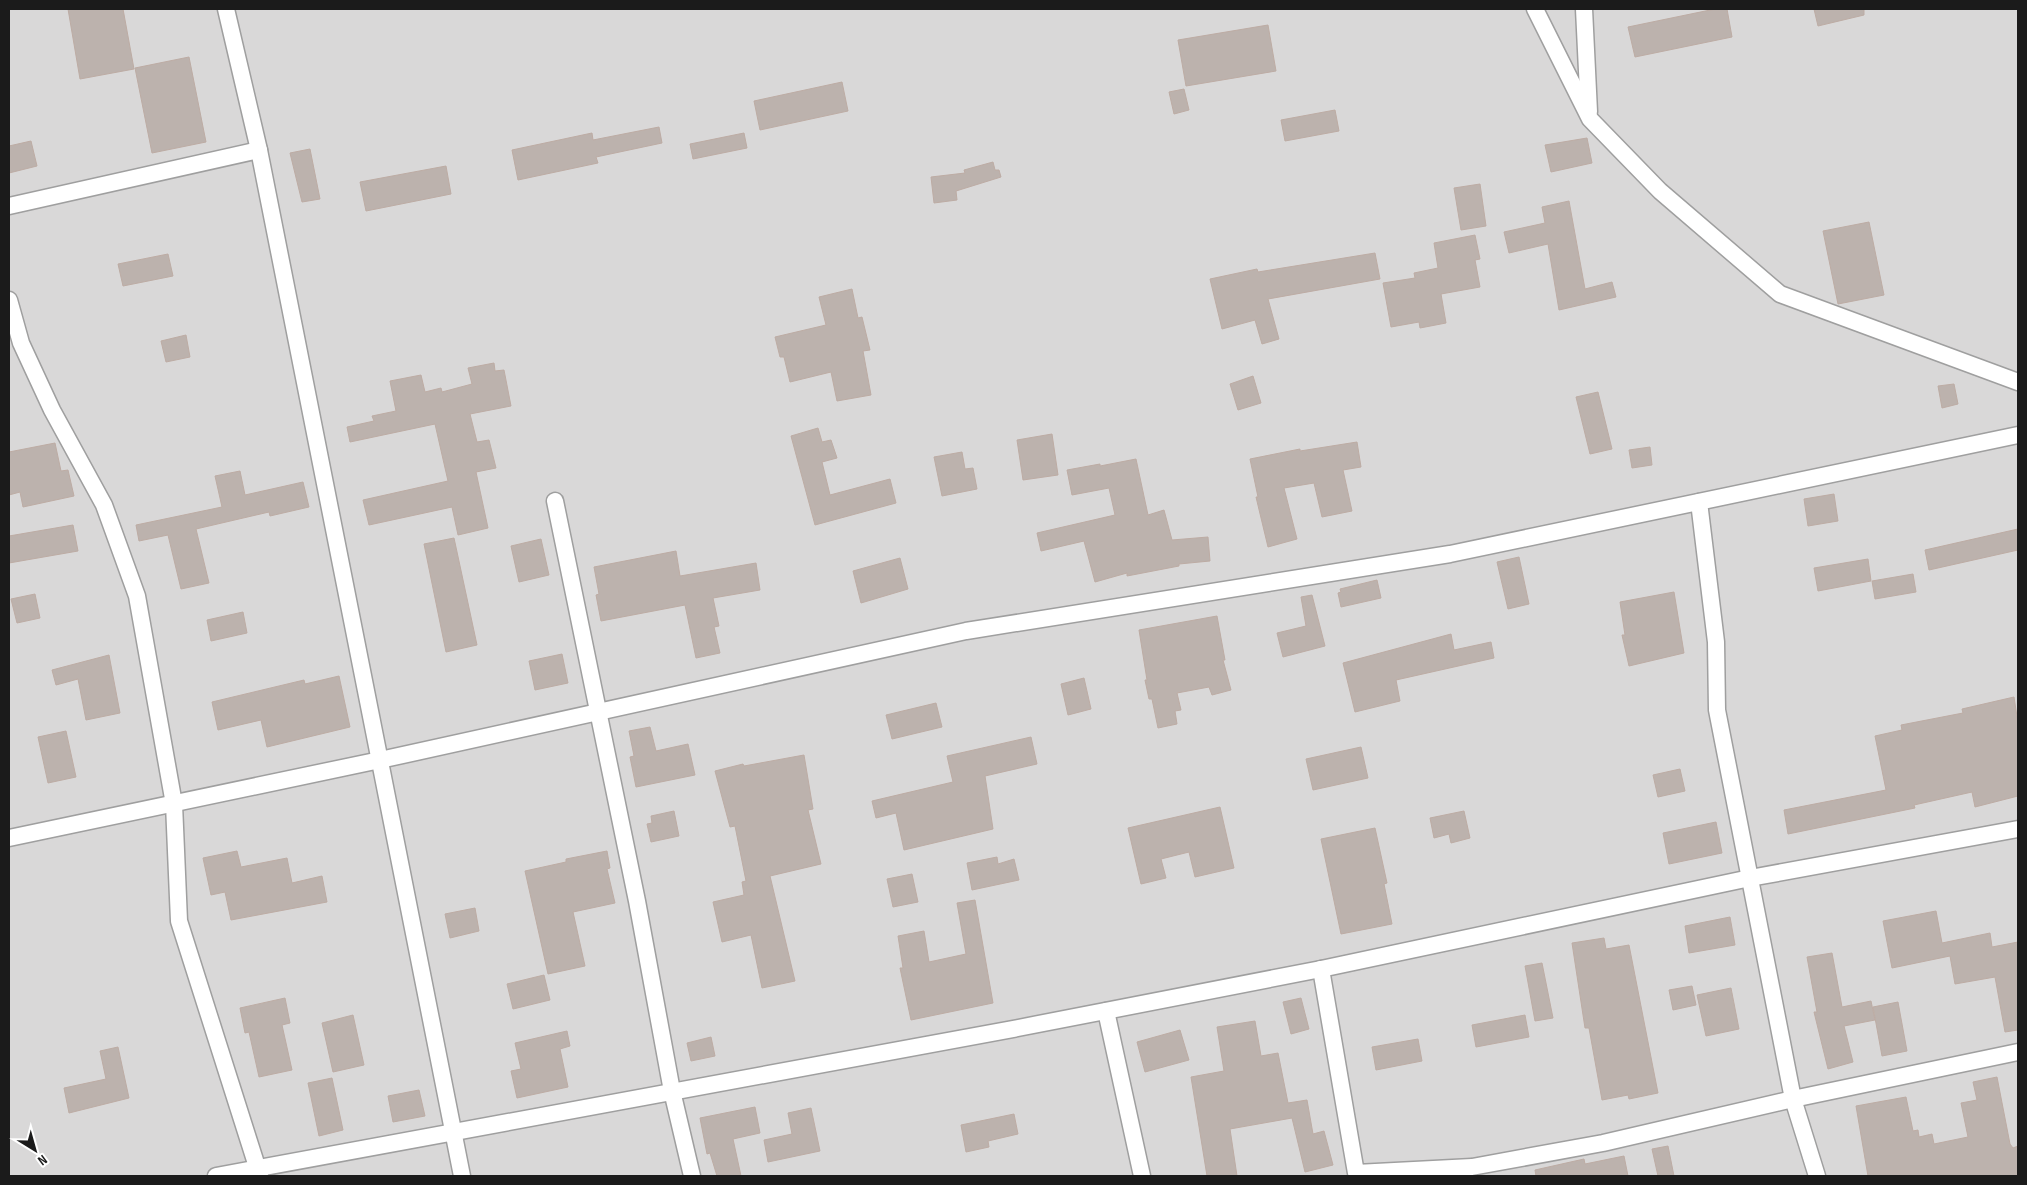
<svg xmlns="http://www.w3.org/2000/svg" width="2027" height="1185" font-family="'Sofia Sans Condensed',sans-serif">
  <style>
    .residential { fill: #d9d8d8 }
    .building { fill: #bcb2ad; stroke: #bdaca4 }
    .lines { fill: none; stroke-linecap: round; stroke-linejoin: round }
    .minor-casing { stroke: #9f9f9f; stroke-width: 19 }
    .minor { stroke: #fff; stroke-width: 16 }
  </style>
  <rect width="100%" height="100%" fill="#ece7e0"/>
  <!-- residential -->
  <rect class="residential" x="9" y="9" width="2009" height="1167"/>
  <!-- building -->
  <g class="building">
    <polygon points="68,9 123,9 134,69 80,79"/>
    <polygon points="1715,9 1727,9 1732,37 1635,57 1628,27"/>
    <polygon points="1814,9 1864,9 1864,15 1818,26"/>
    <polygon points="1268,25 1276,71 1186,86 1178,40"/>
    <polygon points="189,57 206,142 152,153 135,68"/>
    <polygon points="842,82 848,111 760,130 754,101"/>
    <polygon points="1184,89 1189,110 1174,114 1169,92"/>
    <polygon points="1335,110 1339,131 1285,141 1281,120"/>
    <polygon points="659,127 662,143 596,157 598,163 518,180 512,150 592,133 593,140"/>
    <polygon points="744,133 747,148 693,159 690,144"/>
    <polygon points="1587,138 1592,163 1551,172 1545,145"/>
    <polygon points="31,141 37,166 9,173 9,146"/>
    <polygon points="310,149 320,199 302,202 290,153"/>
    <polygon points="993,162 995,170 999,170 1001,177 956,191 957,200 934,203 931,177 965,173 964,170"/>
    <polygon points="446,166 451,194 366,211 360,182"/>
    <polygon points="1480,184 1486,226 1461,230 1454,188"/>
    <polygon points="1569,201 1585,289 1612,282 1616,297 1559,310 1548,244 1509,253 1504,232 1545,223 1542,207"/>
    <polygon points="1869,222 1884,295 1838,304 1823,231"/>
    <polygon points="1475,235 1480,259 1475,260 1480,287 1441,294 1446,323 1420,328 1419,322 1391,327 1383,283 1415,278 1414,273 1438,268 1434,243"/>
    <polygon points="1375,253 1380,279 1268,299 1279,339 1262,344 1255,320 1222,329 1210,279 1257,269 1258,272"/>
    <polygon points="168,254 173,276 123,286 118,264"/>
    <polygon points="852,289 858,318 862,317 870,350 863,351 871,395 837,401 831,372 790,382 784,357 780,357 775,337 826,325 819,297"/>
    <polygon points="186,335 190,357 166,362 161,341"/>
    <polygon points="494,363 495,371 504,370 511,406 470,414 477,442 489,440 496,468 476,472 488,528 458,535 452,507 369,525 363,500 448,481 440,446 435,424 350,442 347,427 374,421 372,416 396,411 390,381 421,375 425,392 441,388 442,392 472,384 468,368"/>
    <polygon points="1253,376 1261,403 1238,410 1230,384"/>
    <polygon points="1954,384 1958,404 1942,408 1938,386"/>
    <polygon points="1598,392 1612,449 1590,454 1576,397"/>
    <polygon points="818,428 822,442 831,440 837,458 822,462 830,495 890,479 896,503 815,525 791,436"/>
    <polygon points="1052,434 1058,475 1023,480 1017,440"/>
    <polygon points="1357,442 1361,467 1343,470 1352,511 1322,517 1314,483 1284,488 1297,539 1268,547 1256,497 1258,497 1250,459 1300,449 1300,451"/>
    <polygon points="55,443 61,471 68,470 74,496 23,507 20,492 9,495 9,452"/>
    <polygon points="1650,447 1652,465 1632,468 1629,450"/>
    <polygon points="962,452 965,469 973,468 977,489 942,496 934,457"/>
    <polygon points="1136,459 1148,515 1164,510 1172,540 1208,537 1210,561 1179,564 1179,566 1127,576 1127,573 1095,582 1084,541 1041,551 1037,533 1115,515 1109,488 1072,495 1067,470 1100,464 1100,466"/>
    <polygon points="240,471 245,495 303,482 309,507 270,516 269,512 196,529 209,583 181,589 168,535 139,541 136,525 222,507 215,476"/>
    <polygon points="1834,494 1838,521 1808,526 1804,499"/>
    <polygon points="73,525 78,551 9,563 9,536"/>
    <polygon points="2018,529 2018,550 1929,570 1925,550"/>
    <polygon points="454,538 477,645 446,652 424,544"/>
    <polygon points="541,539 549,575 519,582 511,546"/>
    <polygon points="676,551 680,576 756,563 760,590 713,598 719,626 714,627 720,653 696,658 685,605 601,621 596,595 599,594 594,567"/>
    <polygon points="1519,557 1529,604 1508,609 1497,562"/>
    <polygon points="900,558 908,589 861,603 853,571"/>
    <polygon points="1868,559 1871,581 1818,591 1814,568"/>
    <polygon points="1913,574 1916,592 1875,599 1872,581"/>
    <polygon points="1377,580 1381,598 1341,607 1338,593 1341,592 1340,589"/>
    <polygon points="1674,592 1684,653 1629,666 1622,635 1625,635 1620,602"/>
    <polygon points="35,594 40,618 17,623 11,599"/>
    <polygon points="1312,595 1325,646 1283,657 1277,633 1306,626 1301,597"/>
    <polygon points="243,612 247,633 211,641 207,620"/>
    <polygon points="1217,616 1225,660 1223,660 1231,690 1212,695 1209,687 1177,693 1181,710 1175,711 1177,724 1158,728 1152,699 1149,699 1145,680 1147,680 1139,630"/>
    <polygon points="1451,634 1454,650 1491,642 1494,658 1396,680 1400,701 1355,712 1343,663"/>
    <polygon points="562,654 568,683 535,690 529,661"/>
    <polygon points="109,655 120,713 86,720 78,679 56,685 52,670"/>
    <polygon points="339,676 350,727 267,747 261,720 218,730 212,702 304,680 305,684"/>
    <polygon points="1084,678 1091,709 1068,715 1061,684"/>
    <polygon points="2014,697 2018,723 2018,796 1975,807 1972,792 1914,805 1915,808 1788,834 1784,810 1886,790 1875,736 1902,730 1901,725 1963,713 1962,709"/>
    <polygon points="936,703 942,727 892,739 886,715"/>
    <polygon points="650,727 656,751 688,744 695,775 636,787 630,757 634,756 629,731"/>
    <polygon points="66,731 76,777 48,783 38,737"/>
    <polygon points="1031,737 1037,764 985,776 993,829 904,850 896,813 876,818 872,801 953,782 947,756"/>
    <polygon points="1361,747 1368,778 1313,790 1306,759"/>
    <polygon points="804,755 813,809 808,810 821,864 770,876 795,981 762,988 751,935 722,942 713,902 744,895 742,882 746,881 735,826 730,827 715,771 743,764 744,766"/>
    <polygon points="1680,769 1685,791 1658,797 1653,775"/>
    <polygon points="1220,807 1234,868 1195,877 1189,852 1161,859 1166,878 1141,884 1128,828"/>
    <polygon points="674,811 679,836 651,842 647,824 652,823 651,816"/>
    <polygon points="1464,811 1470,838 1451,843 1449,834 1434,838 1430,818"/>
    <polygon points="1716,822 1722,853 1669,864 1663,833"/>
    <polygon points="1375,828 1387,883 1384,884 1392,924 1341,934 1321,839"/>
    <polygon points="237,851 241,867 287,858 292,883 322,876 327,902 231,920 225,892 211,895 203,858"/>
    <polygon points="607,851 610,868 607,869 615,903 573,912 585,966 548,974 525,871 566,862 566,859"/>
    <polygon points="997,857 998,864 1014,859 1019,880 972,890 967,863"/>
    <polygon points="912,874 918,902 893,907 887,879"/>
    <polygon points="975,900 993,1003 911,1020 900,968 903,968 898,936 924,931 929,962 966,954 957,903"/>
    <polygon points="475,908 479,931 450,938 445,914"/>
    <polygon points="1936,911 1942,943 1990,933 1992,947 2018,942 2018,1030 2005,1032 1995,977 1955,984 1950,956 1892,968 1883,921"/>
    <polygon points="1730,917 1735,945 1689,953 1685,926"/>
    <polygon points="1604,938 1606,949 1629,945 1658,1093 1629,1099 1628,1095 1602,1100 1589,1028 1585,1028 1572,943"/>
    <polygon points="1832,953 1842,1007 1871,1001 1875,1020 1844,1026 1853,1062 1828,1069 1814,1012 1817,1012 1807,957"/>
    <polygon points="1542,963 1553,1018 1535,1021 1525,966"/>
    <polygon points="544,975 550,1000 513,1009 507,984"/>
    <polygon points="1692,986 1696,1005 1673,1010 1669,990"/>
    <polygon points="1731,988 1739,1029 1706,1036 1697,995"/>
    <polygon points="285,998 290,1023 282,1025 292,1070 259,1077 249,1032 245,1033 240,1008"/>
    <polygon points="1301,998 1309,1029 1291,1034 1283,1002"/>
    <polygon points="1898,1002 1907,1051 1882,1056 1873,1007"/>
    <polygon points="353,1015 364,1065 333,1072 322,1023"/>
    <polygon points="1525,1015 1529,1037 1476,1047 1472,1025"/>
    <polygon points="1255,1021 1261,1056 1278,1053 1288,1103 1307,1100 1313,1134 1324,1131 1333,1165 1305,1172 1292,1118 1230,1129 1237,1176 1207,1176 1191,1077 1224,1071 1217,1027"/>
    <polygon points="1180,1030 1189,1060 1145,1072 1137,1042"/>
    <polygon points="567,1031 570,1046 560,1049 568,1087 517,1098 511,1071 521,1069 515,1043"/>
    <polygon points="711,1037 715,1056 691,1061 687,1043"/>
    <polygon points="1418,1039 1422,1061 1376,1070 1372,1047"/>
    <polygon points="118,1047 129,1098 69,1113 64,1088 106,1079 100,1051"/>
    <polygon points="1997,1077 2010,1144 2013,1148 2018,1146 2018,1176 1868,1176 1856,1106 1906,1097 1913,1131 1918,1130 1919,1137 1932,1134 1934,1144 1968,1137 1961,1103 1977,1100 1973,1082"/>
    <polygon points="332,1078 343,1130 319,1136 308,1083"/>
    <polygon points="419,1090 425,1116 393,1122 388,1096"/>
    <polygon points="755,1107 760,1133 733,1139 741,1176 717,1176 710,1153 707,1154 700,1118"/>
    <polygon points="811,1108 820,1151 768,1162 764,1140 792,1134 788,1113"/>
    <polygon points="1014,1114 1018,1134 988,1141 989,1147 966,1152 961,1125"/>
    <polygon points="1668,1146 1674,1176 1658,1176 1652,1149"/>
    <polygon points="1624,1156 1628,1176 1536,1176 1535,1170 1584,1159 1585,1164"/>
  </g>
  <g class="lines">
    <defs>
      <g id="minor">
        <polyline points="226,9 259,150 462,1176"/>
        <polyline points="1535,9 1590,119 1660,191 1780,294 2018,382"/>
        <polyline points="1584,9 1589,112"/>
        <polyline points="9,206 259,150"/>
        <polyline points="9,300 21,343 52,410 104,505 137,596 174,804 179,921 260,1176"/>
        <polyline points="555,501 637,901 672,1091 692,1176"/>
        <polyline points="1699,502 1716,642 1717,710 1793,1099 1817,1176"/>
        <polyline points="9,838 380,760 966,631 1450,554 2018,435"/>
        <polyline points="1321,969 1356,1173 1472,1167 1603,1143 1793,1099 2018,1052"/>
        <polyline points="1106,1011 1142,1176"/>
        <polyline points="216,1176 1018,1028 1321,969 1750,878 2018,829"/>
      </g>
    </defs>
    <!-- minor casing -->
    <use href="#minor" class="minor-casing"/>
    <!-- minor -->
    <use href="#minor" class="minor"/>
  </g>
  <!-- border -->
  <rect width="2027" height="1185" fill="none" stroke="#1b1b1b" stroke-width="20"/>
  <!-- north arrow -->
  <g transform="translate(35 1150) rotate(143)" stroke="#ffffff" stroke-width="4" paint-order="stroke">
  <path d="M0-4L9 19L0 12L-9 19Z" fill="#1b1b1b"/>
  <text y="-8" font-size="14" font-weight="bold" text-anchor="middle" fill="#1b1b1b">N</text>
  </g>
</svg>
